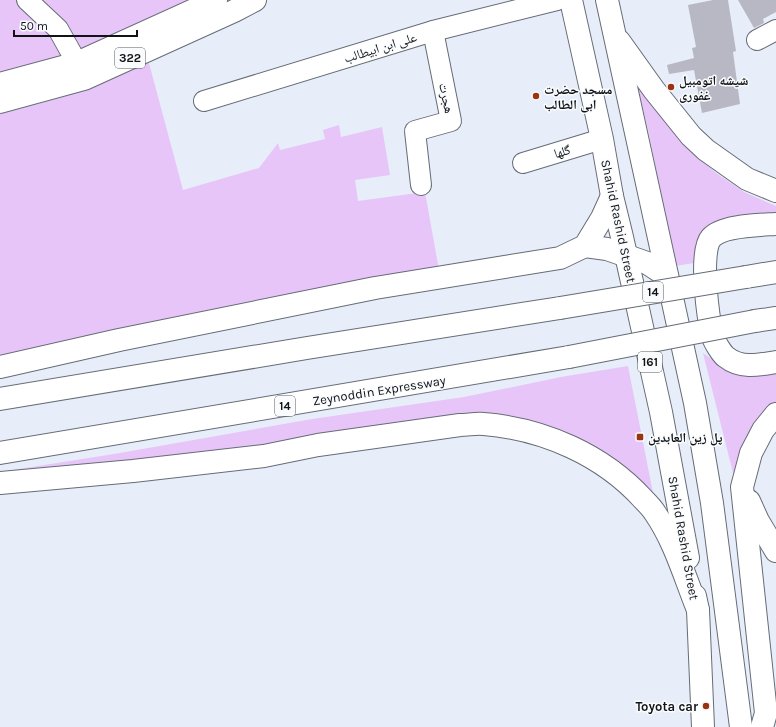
<svg xmlns="http://www.w3.org/2000/svg" width="776" height="727" font-family="Karla,'Noto Naskh Arabic',sans-serif">
  <style>
    .green { fill: #e7c5f9 }
    .building { fill: #b8b8c4 }
    .lines { fill: none; stroke-linecap: round; stroke-linejoin: round }
    .minor-casing { stroke: #666c76; stroke-width: 22 }
    .major-casing { stroke: #666c76; stroke-width: 24 }
    .highway-casing { stroke: #666c76; stroke-width: 24 }
    .minor { stroke: #fff; stroke-width: 20 }
    .major { stroke: #fff; stroke-width: 22 }
    .highway { stroke: #fff; stroke-width: 22 }
    .highway-bridge-casing { stroke: #666c76; stroke-width: 24; stroke-linecap: butt }
    .highway-bridge { stroke: #fff; stroke-width: 22 }
    .poi-dot { fill: #9a3311; stroke: #f9fbfd; stroke-width: 1.5 }
    .labels { text-anchor: middle; stroke-width: 3; stroke-linejoin: round; paint-order: stroke }
    .shield { fill: #f9fbfd; stroke: #57595c; stroke-width: 1 }
    .shield-label { font-size: 12px; font-weight: bold; fill: #111417 }
    .street-label { font-size: 13px; fill: #111417; stroke: #f9fbfd }
    .poi-label { font-size: 13px; font-weight: bold; fill: #111417; stroke: #f9fbfd; text-anchor: start }
  </style>
  <rect width="100%" height="100%" fill="#e7eef9"/>
  <!-- green -->
  <g class="green">
    <polygon points="0,0 257,0 0,100"/>
    <polygon points="149,63 183,190 259,168 278,143 280,150 325,139 323,130 339,125 341,137 382,127 390,175 355,180 358,201 425,192 439,270 0,358 0,114 60,98"/>
    <polygon points="635,76 696,156 716,173 744,192 776,206 776,217 701,241 694,263 675,266 649,134"/>
    <polygon points="703,353 726,369 776,371 776,403 768,411 735,481"/>
    <polygon points="628,366 655,503 524,424 187,459 0,472 114,454 312,419 464,397 561,377"/>
  </g>
  <!-- building -->
  <g class="building">
    <polygon points="713,0 728,0 736,51 733,52 740,104 702,113 694,70 669,74 667,65 694,58 692,48 696,47 688,5"/>
    <polygon points="738,0 776,0 776,12 763,19 764,23 754,28"/>
  </g>
  <g class="lines">
    <defs>
      <g id="minor">
        <polyline points="27,0 58,29 77,63"/>
        <polyline points="757,40 776,30"/>
        <polyline points="204,101 433,31 557,0"/>
        <polyline points="523,163 602,139"/>
        <polyline points="421,185 415,131 451,121 433,31"/>
      </g>
      <g id="major">
        <polyline points="571,0 602,139 612,196 622,237 661,412 688,558"/>
        <polyline points="607,0 695,403 712,503 741,727"/>
        <polyline points="619,41 654,90 691,136 706,150 747,179 776,191"/>
        <polyline points="0,84 77,63 216,0"/>
        <polyline points="0,102 84,79 234,11 255,0"/>
        <path d="M 776,224 C 760,225 722,225 711,238 C 699,252 708,319 713,337 C 715,343 722,354 726,357 C 741,369 759,365 776,362"/>
        <polyline points="585,246 607,249 647,263 667,276"/>
        <polyline points="0,367 119,340 375,288 560,258 585,246 602,218 612,196"/>
        <path d="M 0,483 L 133,471 L 264,456 L 318,445 L 460,425 C 468,425 476,423 484,424 C 544,429 603,455 643,499 C 647,503 652,508 655,513 C 675,542 685,578 698,610"/>
        <polyline points="749,501 758,521 776,551"/>
        <polyline points="695,596 698,610 703,727"/>
        <polyline points="762,727 766,713 742,487 751,453 763,430 776,414"/>
      </g>
      <g id="highway">
        <polyline points="746,277 776,272"/>
        <polyline points="755,321 776,318"/>
        <polyline points="0,399 307,348 560,308"/>
        <polyline points="0,453 569,357"/>
      </g>
    </defs>
    <!-- minor casing -->
    <use href="#minor" class="minor-casing"/>
    <!-- major casing -->
    <use href="#major" class="major-casing"/>
    <!-- highway casing -->
    <use href="#highway" class="highway-casing"/>
    <!-- minor -->
    <use href="#minor" class="minor"/>
    <!-- major -->
    <use href="#major" class="major"/>
    <!-- highway -->
    <use href="#highway" class="highway"/>
    <defs>
      <g id="highway-bridge">
        <polyline points="560,308 746,277"/>
        <polyline points="569,357 755,321"/>
      </g>
    </defs>
    <!-- highway-bridge casing -->
    <use href="#highway-bridge" class="highway-bridge-casing"/>
    <!-- highway-bridge -->
    <use href="#highway-bridge" class="highway-bridge"/>
  </g>
  <!-- markers -->
  <g class="poi-dot">
    <circle cx="671" cy="87" r="4"/>
    <circle cx="536" cy="96" r="4"/>
    <rect x="636" y="433" width="8" height="8" rx="2"/>
    <circle cx="706" cy="706" r="4"/>
  </g>
  <g class="labels">
    <!-- shield labels -->
    <g class="shield">
      <rect x="115" y="48" width="30" height="20" rx="3"/>
      <rect x="643" y="282" width="20" height="20" rx="3"/>
      <rect x="638" y="352" width="24" height="20" rx="3"/>
      <rect x="275" y="396" width="20" height="20" rx="3"/>
    </g>
    <g class="shield-label">
      <text x="130" y="62">322</text>
      <text x="653" y="296">14</text>
      <text x="650" y="366">161</text>
      <text x="285" y="410">14</text>
    </g>
    <!-- street labels -->
    <g class="street-label">
      <text transform="translate(380 47) rotate(-17)" y="5">علی ابن ابیطالب</text>
      <text transform="translate(447 98) rotate(78)" y="5">هجرت</text>
      <text transform="translate(562 151) rotate(-17)" y="5">گلها</text>
      <text transform="translate(619 221) rotate(78)" y="5">Shahid Rashid Street</text>
      <text transform="translate(379 390) rotate(-9)" y="5">Zeynoddin Expressway</text>
      <text transform="translate(684 538) rotate(80)" y="5">Shahid Rashid Street</text>
    </g>
    <!-- poi labels -->
    <g class="poi-label">
      <text x="679" y="85">شیشه اتومبیل<tspan x="679" dy="15">غفوری</tspan></text>
      <text x="544" y="94">مسجد حضرت<tspan x="544" dy="15">ابی الطالب</tspan></text>
      <text x="648" y="442">پل زین العابدین</text>
      <text x="698" y="711" text-anchor="end">Toyota car</text>
    </g>
  </g>
  <!-- scale -->
  <path d="M14 30v6h123v-6" fill="none" stroke="#111417" stroke-width="2"/>
  <text x="20" y="30" font-size="12" fill="#111417" stroke="#f9fbfd" stroke-width="3" paint-order="stroke">50 m</text>
</svg>
